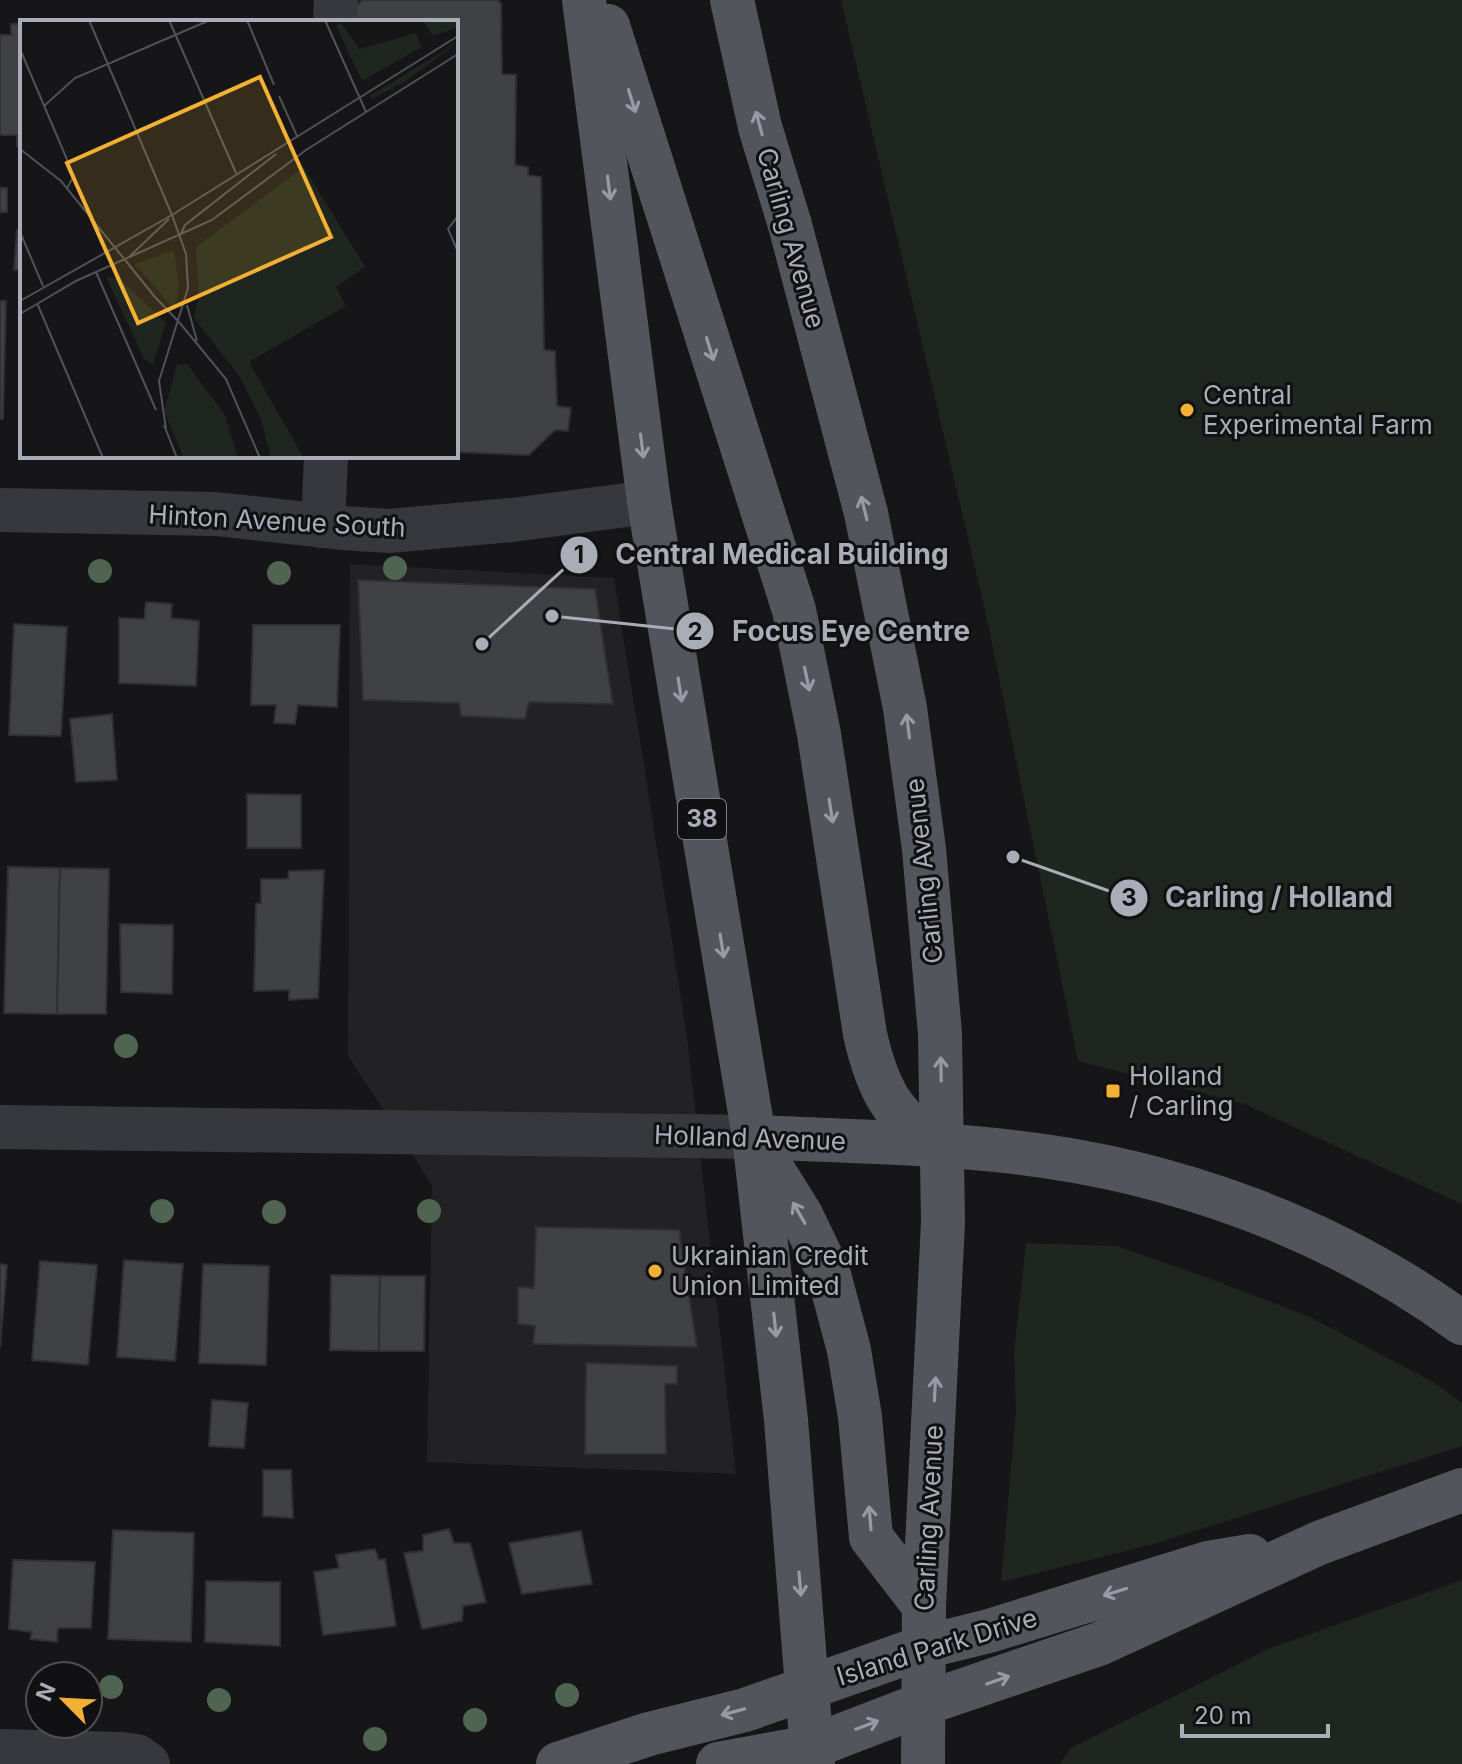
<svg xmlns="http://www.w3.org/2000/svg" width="1462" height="1764" font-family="Inter,sans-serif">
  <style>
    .built { fill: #222225 }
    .green { fill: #1e261f }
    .building { fill: #404145; stroke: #303034; stroke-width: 2 }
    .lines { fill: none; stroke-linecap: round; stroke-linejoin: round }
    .minor { stroke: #37383d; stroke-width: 44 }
    .major { stroke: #53555c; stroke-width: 44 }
    .tree { fill: #506452 }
    .oneway { stroke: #979ba6 }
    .poi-dot { fill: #f2b134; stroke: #111113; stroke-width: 3 }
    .labels { text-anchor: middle; stroke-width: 6; stroke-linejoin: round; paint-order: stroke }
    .shield { fill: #111113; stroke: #7b7e86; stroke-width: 2 }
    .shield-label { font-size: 24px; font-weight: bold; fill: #a8adb8 }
    .street-label { font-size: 26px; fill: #a8adb8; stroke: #111113 }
    .poi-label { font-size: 26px; fill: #a8adb8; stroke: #111113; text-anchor: start }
    .inset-road { fill: none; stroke: #505258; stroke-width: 2 }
    .view { fill: #f2b134; fill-opacity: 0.15; stroke: #f2b134; stroke-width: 4 }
    .inset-edge { fill: none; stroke: #a8adb8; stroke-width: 4 }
    .leader { fill: none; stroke: #a8adb8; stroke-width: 3 }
    .callout-dot { fill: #a8adb8; stroke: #111113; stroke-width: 3 }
    .mark-label { font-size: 24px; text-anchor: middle; font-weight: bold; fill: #111 }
    .callout-label { font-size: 28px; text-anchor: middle; font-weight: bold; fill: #a8adb8; stroke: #111113; stroke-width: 6; stroke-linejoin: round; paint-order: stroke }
  </style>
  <rect width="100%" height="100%" fill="#161618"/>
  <!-- built -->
  <polygon class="built" points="350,564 614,578 687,1036 736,1474 427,1462 432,1185 348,1056"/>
  <!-- green -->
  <g class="green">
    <polygon points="841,0 1462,0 1462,1204 1244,1104 1078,1061 985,610"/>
    <polygon points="1026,1243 1117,1246 1211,1279 1312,1318 1435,1383 1462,1403 1462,1446 1154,1544 1001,1582 1016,1411 1014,1352"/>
    <polygon points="1462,1580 1462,1764 1059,1764 1071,1748 1268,1649"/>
  </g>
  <!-- building -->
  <g class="building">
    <polygon points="362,0 498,0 501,4 502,74 516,75 515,165 528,167 528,175 541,177 544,350 555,351 557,406 571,408 568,431 555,430 529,455 456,452 456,22 354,22 354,8"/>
    <polygon points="11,24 22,24 22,146 17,146 17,135 0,135 0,35 11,35"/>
    <rect x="0" y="188" width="7" height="24"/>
    <polygon points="17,230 22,230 22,270 14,270"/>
    <polygon points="0,301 6,301 3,419 0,419"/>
    <polygon points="358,580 595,589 613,704 529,702 525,719 461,716 459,703 363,700"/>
    <polygon points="146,602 172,604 171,618 199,621 196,686 119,683 119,618 144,619"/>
    <polygon points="14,624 67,627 61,736 9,735"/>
    <polygon points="253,625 340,625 337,707 298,705 295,724 274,723 276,705 251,705"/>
    <polygon points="112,714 117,780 76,782 70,719"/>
    <polygon points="247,794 301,795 301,848 247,848"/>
    <polygon points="8,867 60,868 57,1014 4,1013"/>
    <polygon points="60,868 109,869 106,1014 57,1014"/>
    <polygon points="324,870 318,998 289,1000 289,990 254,991 256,904 261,903 261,879 288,879 289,871"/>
    <polygon points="120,924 173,925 172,994 121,992"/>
    <polygon points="536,1227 679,1230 697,1347 533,1344 535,1326 518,1324 518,1287 534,1288"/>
    <polygon points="124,1260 183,1264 175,1361 117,1357"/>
    <polygon points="40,1261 97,1265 88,1365 32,1360"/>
    <polygon points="0,1264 7,1265 0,1347"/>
    <polygon points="203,1264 269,1266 266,1365 199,1363"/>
    <polygon points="331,1275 380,1276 379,1351 330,1350"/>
    <polygon points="380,1276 425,1276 424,1351 379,1351"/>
    <polygon points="586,1363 677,1366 677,1384 665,1384 666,1454 585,1454"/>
    <polygon points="212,1400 248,1403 244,1448 209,1446"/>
    <polygon points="263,1470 291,1470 293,1518 263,1516"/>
    <polygon points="449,1529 454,1543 470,1543 486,1602 463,1606 462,1621 422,1629 404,1553 423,1551 423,1535"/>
    <polygon points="113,1530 194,1533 191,1642 108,1639"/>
    <polygon points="581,1531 592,1584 522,1594 509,1543"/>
    <polygon points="375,1549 379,1560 385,1559 396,1626 323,1635 314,1572 339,1568 336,1555"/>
    <polygon points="13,1560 95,1562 91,1628 58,1628 57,1642 30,1639 32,1632 9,1629"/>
    <polygon points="206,1581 280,1582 280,1646 205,1642"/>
  </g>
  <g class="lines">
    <!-- minor -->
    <g class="minor">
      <polyline points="335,22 336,0"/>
      <polyline points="0,510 216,514 342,528 389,531 512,520 649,502"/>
      <polyline points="323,526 326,456"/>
      <polyline points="0,1127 754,1137"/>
      <polyline points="0,1751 121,1754 137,1756 148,1764"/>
    </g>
    <!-- major -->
    <g class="major">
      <polyline points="584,0 649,502 754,1137 786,1420 813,1764"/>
      <polyline points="732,0 760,127 790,225 866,513 905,708 924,849 940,1034 943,1222 924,1606 923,1764"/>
      <path d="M 608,26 L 794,610 L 819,734 L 865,1034 C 877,1087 892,1119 941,1147"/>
      <path d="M 754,1137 C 840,1141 928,1142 1014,1152 C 1173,1170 1332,1228 1462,1323"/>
      <polyline points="760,1149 801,1215 828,1271 849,1350 860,1417 871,1537 924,1606"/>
      <polyline points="558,1764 649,1734 745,1710 924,1647 989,1631 1208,1563 1250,1556"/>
      <polyline points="718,1764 811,1747 923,1704 1099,1644 1319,1543 1462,1490"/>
    </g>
  </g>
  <!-- trees -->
  <g class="tree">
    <circle cx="395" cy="568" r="12"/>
    <circle cx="100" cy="571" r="12"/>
    <circle cx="279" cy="573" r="12"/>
    <circle cx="126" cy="1046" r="12"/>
    <circle cx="162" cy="1211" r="12"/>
    <circle cx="429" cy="1211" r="12"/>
    <circle cx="274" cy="1212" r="12"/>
    <circle cx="111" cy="1687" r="12"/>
    <circle cx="567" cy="1695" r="12"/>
    <circle cx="219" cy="1700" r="12"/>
    <circle cx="475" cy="1720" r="12"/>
    <circle cx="375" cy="1739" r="12"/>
  </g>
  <!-- one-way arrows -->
  <defs><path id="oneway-shaft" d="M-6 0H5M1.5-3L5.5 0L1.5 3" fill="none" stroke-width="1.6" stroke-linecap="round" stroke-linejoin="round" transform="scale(2)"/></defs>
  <g class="oneway">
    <use href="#oneway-shaft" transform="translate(632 101) rotate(73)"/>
    <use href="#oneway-shaft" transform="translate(759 123) rotate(-105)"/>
    <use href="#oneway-shaft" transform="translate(609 188) rotate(83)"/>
    <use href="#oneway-shaft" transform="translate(710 349) rotate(73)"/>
    <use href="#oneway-shaft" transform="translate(642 446) rotate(83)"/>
    <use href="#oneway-shaft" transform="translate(864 508) rotate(-104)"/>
    <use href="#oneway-shaft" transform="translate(807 679) rotate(78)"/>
    <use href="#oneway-shaft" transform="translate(680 690) rotate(81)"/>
    <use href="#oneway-shaft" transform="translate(908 726) rotate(-97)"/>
    <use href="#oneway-shaft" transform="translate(831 811) rotate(81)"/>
    <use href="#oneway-shaft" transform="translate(722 946) rotate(81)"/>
    <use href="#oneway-shaft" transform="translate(941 1069) rotate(-91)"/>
    <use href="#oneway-shaft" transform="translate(799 1213) rotate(-120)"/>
    <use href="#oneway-shaft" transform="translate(775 1325) rotate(84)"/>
    <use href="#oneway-shaft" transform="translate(935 1389) rotate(-87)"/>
    <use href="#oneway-shaft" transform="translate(870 1518) rotate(-95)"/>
    <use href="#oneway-shaft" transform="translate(800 1584) rotate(85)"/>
    <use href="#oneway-shaft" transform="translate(1115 1592) rotate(163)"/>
    <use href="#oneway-shaft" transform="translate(998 1680) rotate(-19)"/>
    <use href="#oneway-shaft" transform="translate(733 1712) rotate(165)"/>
    <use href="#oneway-shaft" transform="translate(867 1725) rotate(-21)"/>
  </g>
  <!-- markers -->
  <g class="poi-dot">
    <circle cx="1187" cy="410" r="8"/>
    <rect x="1105" y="1083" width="16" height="16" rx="4"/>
    <circle cx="655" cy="1271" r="8"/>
  </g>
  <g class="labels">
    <!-- shield labels -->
    <rect class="shield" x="678" y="799" width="48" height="40" rx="6"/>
    <g class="shield-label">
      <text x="702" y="827">38</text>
    </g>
    <!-- street labels -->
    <g class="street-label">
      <text transform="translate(791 238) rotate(74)" y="9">Carling Avenue</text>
      <text transform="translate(277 521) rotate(3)" y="9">Hinton Avenue South</text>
      <text transform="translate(924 871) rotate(-96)" y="9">Carling Avenue</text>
      <text transform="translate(750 1138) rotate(2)" y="9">Holland Avenue</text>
      <text transform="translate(929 1518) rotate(-87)" y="9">Carling Avenue</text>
      <text transform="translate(937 1647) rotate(-17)" y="9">Island Park Drive</text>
    </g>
    <!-- poi labels -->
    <g class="poi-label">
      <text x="1203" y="404">Central<tspan x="1203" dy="30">Experimental Farm</tspan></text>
      <text x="1129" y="1085">Holland<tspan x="1129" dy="30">/ Carling</tspan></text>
      <text x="671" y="1265">Ukrainian Credit<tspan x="671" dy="30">Union Limited</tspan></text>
    </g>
  </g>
  <!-- overview -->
  <g transform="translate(20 20)">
    <rect width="438" height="438" fill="#161618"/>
    <path d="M 403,0 L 438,0 L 438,7 L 413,16 ZM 321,3 L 339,29 L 396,13 L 402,27 L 342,61 L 316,6 ZM 438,22 L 386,61 L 352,79 L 350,76 ZM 284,147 L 345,247 L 316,267 L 326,286 L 229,342 L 284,438 L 251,438 L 241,399 L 220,357 L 174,298 L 179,276 L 176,227 ZM 154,230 L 159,265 L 155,290 L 115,244 ZM 86,256 L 101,260 L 146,303 L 133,344 L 124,339 ZM 167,344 L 205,395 L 218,438 L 164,438 L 144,391 L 157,345 Z" fill="#1e261f"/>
    <path class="inset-road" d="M 69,0 L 152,195M 149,0 L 216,153M 227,0 L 254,65M 305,0 L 346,92M 0,29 L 54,156 L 47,168M 259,76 L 277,116M 24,86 L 55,58 L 190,0M 0,129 L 41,161 L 135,277M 438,196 L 428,209 L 438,232M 0,212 L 23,266M 160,216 L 165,205 L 256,134M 109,237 L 149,199M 76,252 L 136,390M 133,275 L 159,302M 0,281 L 152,195 L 438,16M 17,283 L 83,438M 167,285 L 177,321M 0,294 L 56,261 L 192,200 L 286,130 L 438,34M 159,302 L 206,359 L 240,438M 144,405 L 157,438M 146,409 L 139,361 L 168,268 L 166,234 L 152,195"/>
    <path class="view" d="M 240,57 L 311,217 L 118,303 L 47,143 Z"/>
    <rect width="438" height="438" class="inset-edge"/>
  </g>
  <!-- callouts -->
  <path class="leader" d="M482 644L579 555M552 616L695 631M1013 857L1129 898"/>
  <g class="callout-dot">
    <circle cx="482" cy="644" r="8"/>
    <circle cx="552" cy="616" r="8"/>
    <circle cx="1013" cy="857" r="8"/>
    <circle cx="579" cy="555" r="20"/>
    <circle cx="695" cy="631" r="20"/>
    <circle cx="1129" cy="898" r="20"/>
  </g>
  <g class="mark-label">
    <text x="579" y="563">1</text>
    <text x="695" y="640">2</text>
    <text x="1129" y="906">3</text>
  </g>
  <g class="callout-label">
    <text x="782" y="564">Central Medical Building</text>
    <text x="851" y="641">Focus Eye Centre</text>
    <text x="1279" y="907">Carling / Holland</text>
  </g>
  <!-- north arrow -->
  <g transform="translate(64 1700) rotate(294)"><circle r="38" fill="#111113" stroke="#4d4f55" stroke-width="2"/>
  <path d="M0-6L14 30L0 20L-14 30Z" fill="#f2b134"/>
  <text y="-12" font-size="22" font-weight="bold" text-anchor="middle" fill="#a8adb8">N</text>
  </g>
  <!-- scale -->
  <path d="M1182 1724v12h146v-12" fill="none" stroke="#a8adb8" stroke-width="4"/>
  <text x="1194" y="1724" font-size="24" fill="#a8adb8" stroke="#111113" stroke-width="6" paint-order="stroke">20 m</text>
</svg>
